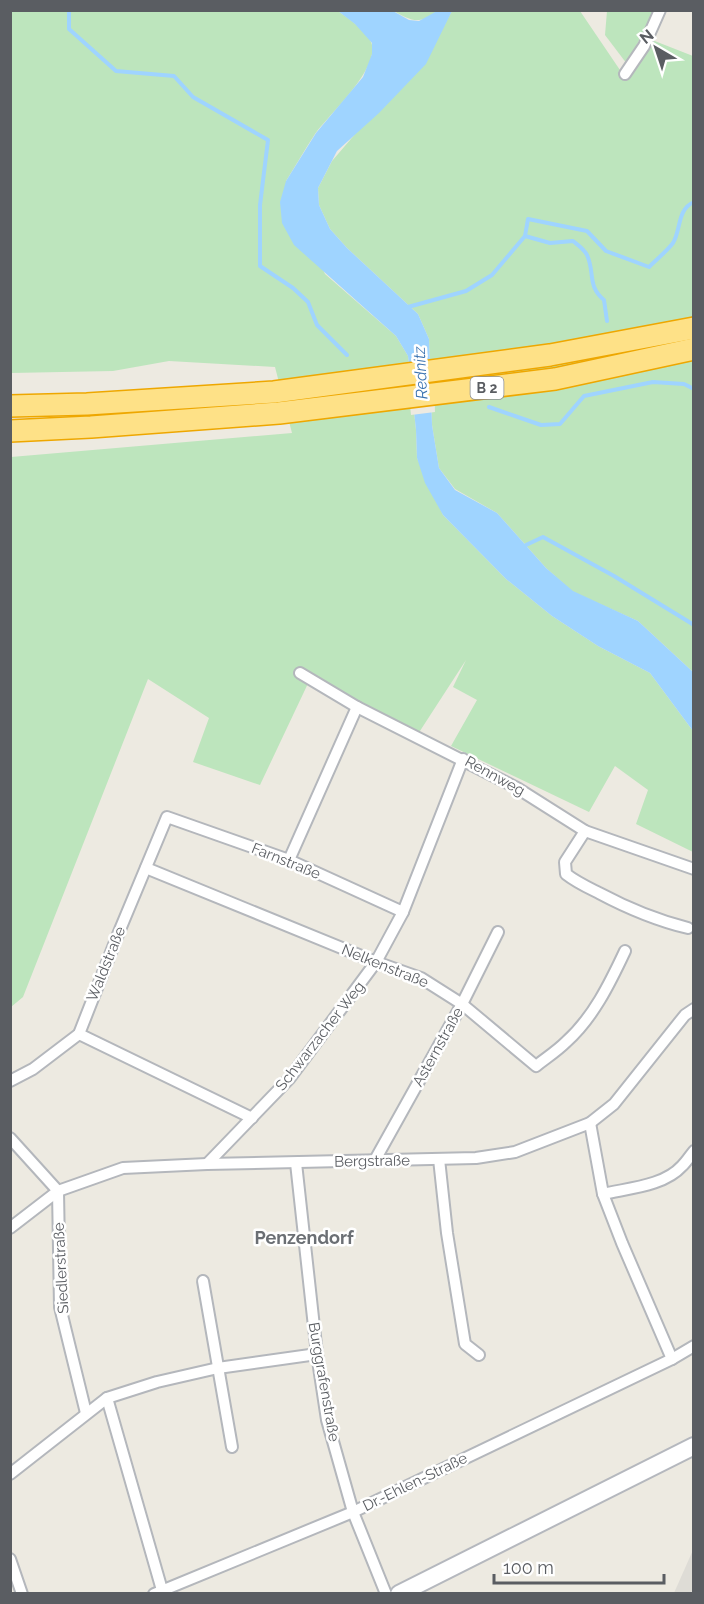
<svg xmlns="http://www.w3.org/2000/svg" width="704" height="1604" font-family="Raleway,sans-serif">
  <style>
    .industrial { fill: #dedcd6 }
    .green { fill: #bde5bd }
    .water { fill: #9fd4ff }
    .pier { fill: #edeae1 }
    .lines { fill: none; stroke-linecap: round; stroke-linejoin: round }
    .stream { stroke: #9fd4ff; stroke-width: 4 }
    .street-casing { stroke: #b4b7bc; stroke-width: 14 }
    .secondary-casing { stroke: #b5b8be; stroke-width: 20 }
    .highway-casing { stroke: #eea700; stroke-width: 24 }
    .street { stroke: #fff; stroke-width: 10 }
    .secondary { stroke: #fff; stroke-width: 16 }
    .highway { stroke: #fee187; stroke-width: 21 }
    .labels { text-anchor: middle; stroke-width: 5; stroke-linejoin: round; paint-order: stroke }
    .shield { fill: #fff; stroke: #8c8e91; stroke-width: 1.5 }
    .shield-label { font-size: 14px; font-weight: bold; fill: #5a5d62 }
    .street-label { font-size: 15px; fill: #5a5d62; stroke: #fff }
    .water-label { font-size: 16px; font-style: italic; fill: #3c74b1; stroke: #fff }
    .quarter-label { font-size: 18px; font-weight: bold; fill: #6b6f74; stroke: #fff }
  </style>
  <rect width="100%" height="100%" fill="#edeae1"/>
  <!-- industrial -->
  <polygon class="industrial" points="693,1550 693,1593 674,1593"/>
  <!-- green -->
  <g class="green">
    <path d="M 11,11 L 338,11 C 349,19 366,30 371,42 C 382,67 328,115 315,134 C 305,149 296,165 286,181 L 325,274 L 396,336 L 408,356 L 416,430 L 417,458 L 443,515 L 506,579 L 552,616 L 598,646 L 650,673 L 693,731 L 693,852 L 636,824 L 648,790 L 615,766 L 589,812 L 451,746 L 477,700 L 453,687 L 466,660 L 418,734 L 312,675 L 260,785 L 193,762 L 209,718 L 148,679 L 23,997 L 11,1007 L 11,457 L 292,433 L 275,367 L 169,361 L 113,371 L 11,373 Z"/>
    <path d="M 394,11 L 437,11 C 420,25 411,21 394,11 Z"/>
    <polygon points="452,11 580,11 622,73 647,38 693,56 693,672 638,621 573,592 546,568 497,513 455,489 439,468 432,425 429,339 418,314 347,248 330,229 319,205 318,188 332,161 436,40"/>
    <polygon points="607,11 654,11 627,64 605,35"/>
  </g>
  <!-- water -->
  <polygon class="water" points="338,11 393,11 409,20 419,21 437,11 452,11 426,64 379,113 337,151 318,188 319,205 330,229 347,248 418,314 429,339 432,425 439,468 455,490 497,513 546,568 573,591 638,621 693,672 693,731 650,673 598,646 552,616 506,579 443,515 425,483 417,458 416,430 408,356 396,336 294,245 282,223 280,202 286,181 316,133 363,77 372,54 372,43 355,24"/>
  <!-- pier -->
  <polygon class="pier" points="433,359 435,412 411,415 406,363"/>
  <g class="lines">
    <!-- stream -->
    <g class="stream">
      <polyline points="69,10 69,29 116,71 174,76 193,97 268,140 260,205 260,266 293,288 308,302 317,325 347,355"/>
      <path d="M 525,236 L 550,243 L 573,241 C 578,245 584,249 587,255 C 595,272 587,286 604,300 L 607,321"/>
      <path d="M 408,307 L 466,291 L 492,275 L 525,236 L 528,219 L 587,231 L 606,251 L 649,267 C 657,259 667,251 673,243 C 681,230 677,209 694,202"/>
      <polyline points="489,407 541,425 560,424 584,396 653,382 684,384 694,389"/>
      <polyline points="526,545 543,537 614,576 694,625"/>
    </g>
    <defs>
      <g id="street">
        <polyline points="625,74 644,46 660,10"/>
        <polyline points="300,673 357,707 517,788 585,831 694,869"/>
        <path d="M 585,831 L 565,862 L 566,874 C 576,882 587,887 599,893 C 629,909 655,920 688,928"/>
        <polyline points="289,860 357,707"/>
        <path d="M 146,868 L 376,962 L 421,978 L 462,1004 L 536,1066 C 546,1058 557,1051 566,1042 C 593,1018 610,983 625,951"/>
        <polyline points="79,1034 252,1118"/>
        <polyline points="10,1081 33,1069 79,1034 119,932 167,817 289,860 403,912"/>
        <polyline points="590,1123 603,1194 622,1243 672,1359"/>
        <polyline points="10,1138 58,1191"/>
        <polyline points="439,1159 447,1233 465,1344 479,1355"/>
        <polyline points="375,1160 462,1004 498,932"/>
        <polyline points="296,1163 317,1354 327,1420 353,1512 386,1594"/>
        <polyline points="207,1164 289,1079 376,962 403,912 463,759"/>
        <polyline points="58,1191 60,1307 86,1413"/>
        <path d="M 603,1194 C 629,1188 664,1186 682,1166 C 687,1161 690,1156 694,1151"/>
        <polyline points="10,1228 58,1191 123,1168 207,1164 476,1158 515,1152 590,1123 614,1104 685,1015 694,1009"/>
        <polyline points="203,1281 232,1447"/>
        <polyline points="107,1398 162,1590"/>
        <polyline points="10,1474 107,1398 157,1382 218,1368 317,1354"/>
        <polyline points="10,1559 22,1594"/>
        <polyline points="154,1594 353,1512 672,1359 694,1346"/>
      </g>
      <polyline id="secondary" points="399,1594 694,1446"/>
      <g id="highway">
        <polyline points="10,406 87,404 274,392 550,355 694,328"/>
        <polyline points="10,431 91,427 279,413 555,379 694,349"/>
      </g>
    </defs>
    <!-- street casing -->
    <use href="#street" class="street-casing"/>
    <!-- secondary casing -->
    <use href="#secondary" class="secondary-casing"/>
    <!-- highway casing -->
    <use href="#highway" class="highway-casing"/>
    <!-- street -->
    <use href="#street" class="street"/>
    <!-- secondary -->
    <use href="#secondary" class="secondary"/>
    <!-- highway -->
    <use href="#highway" class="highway"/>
  </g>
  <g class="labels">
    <!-- shield labels -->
    <rect class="shield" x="470.5" y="377" width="33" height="22" rx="4.5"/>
    <g class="shield-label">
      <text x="487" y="393">B 2</text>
    </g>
    <!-- street labels -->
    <g class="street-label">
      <text transform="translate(495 776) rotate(29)" y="5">Rennweg</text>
      <text transform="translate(286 861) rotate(22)" y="5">Farnstraße</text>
      <text transform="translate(106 964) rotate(-68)" y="5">Waldstraße</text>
      <text transform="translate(385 966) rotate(22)" y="5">Nelkenstraße</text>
      <text transform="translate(320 1036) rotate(-52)" y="5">Schwarzacher Weg</text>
      <text transform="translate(438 1047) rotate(-61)" y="5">Asternstraße</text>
      <text transform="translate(372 1161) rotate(-1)" y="5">Bergstraße</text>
      <text transform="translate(61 1268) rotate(-93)" y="5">Siedlerstraße</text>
      <text transform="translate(324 1382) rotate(80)" y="5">Burggrafenstraße</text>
      <text transform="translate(415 1482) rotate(-26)" y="5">Dr.-Ehlen-Straße</text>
    </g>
    <!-- water labels -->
    <g class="water-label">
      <text transform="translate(420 373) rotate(-93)" y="6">Rednitz</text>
    </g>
    <!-- quarter labels -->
    <g class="quarter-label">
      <text x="304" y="1244">Penzendorf</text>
    </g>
  </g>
  <!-- border -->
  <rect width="704" height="1604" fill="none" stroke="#5a5d62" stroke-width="24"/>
  <!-- north arrow -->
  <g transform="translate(656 48) rotate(321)" stroke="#ffffff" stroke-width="4.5" paint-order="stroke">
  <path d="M0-4.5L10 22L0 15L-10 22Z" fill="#5a5d62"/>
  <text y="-9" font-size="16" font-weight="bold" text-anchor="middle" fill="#5a5d62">N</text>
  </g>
  <!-- scale -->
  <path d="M494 1574v9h170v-9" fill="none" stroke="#5a5d62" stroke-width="3"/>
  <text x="503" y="1574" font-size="18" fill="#5a5d62" stroke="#ffffff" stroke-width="4.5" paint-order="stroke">100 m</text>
</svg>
